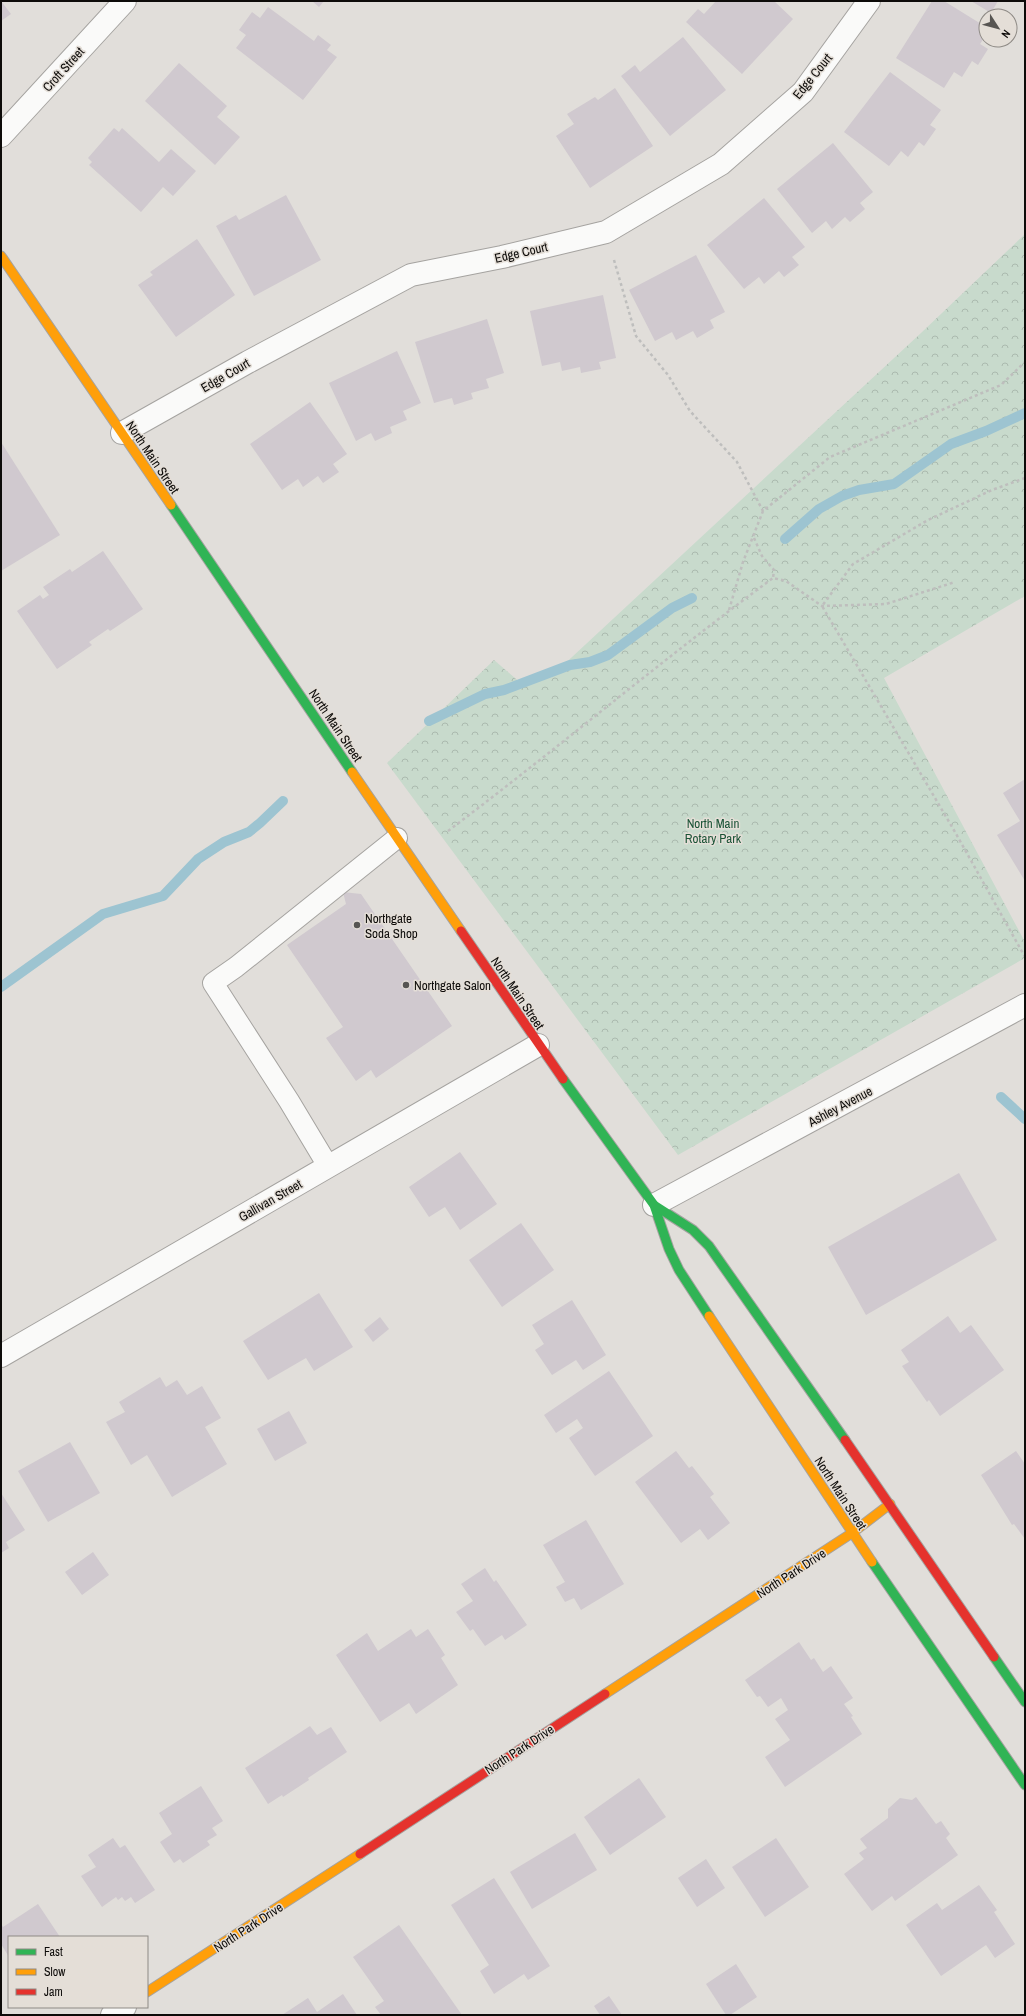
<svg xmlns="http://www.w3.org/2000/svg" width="1026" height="2016" font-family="'Archivo Narrow',sans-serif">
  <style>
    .park { fill: url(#park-crowns) }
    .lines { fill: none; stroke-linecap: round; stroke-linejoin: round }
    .stream { stroke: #9dc4d1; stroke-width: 10 }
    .building { fill: #d0c9cf }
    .lane-casing { stroke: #a5a3a0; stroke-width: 22 }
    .street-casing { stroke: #a5a3a0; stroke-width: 24 }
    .fast-casing { stroke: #a5a3a0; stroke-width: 11 }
    .slow-casing { stroke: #a5a3a0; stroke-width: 11 }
    .jam-casing { stroke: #a5a3a0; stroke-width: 11 }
    .path { stroke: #bebebd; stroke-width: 2.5; stroke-dasharray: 3 3; stroke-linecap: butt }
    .lane { stroke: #fafaf9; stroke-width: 20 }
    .street { stroke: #fafaf9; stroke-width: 22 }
    .fast { stroke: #30b455; stroke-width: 9 }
    .slow { stroke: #ff9f0a; stroke-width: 9 }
    .jam { stroke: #e5322d; stroke-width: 9 }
    .poi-dot { fill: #575552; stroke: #e4ded7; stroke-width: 1.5 }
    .labels { text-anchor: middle; stroke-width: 3; stroke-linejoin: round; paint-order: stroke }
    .street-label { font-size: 13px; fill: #0d0b09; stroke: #e4ded7 }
    .park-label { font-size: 13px; fill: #1a5336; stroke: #e4ded7 }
    .poi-label { font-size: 13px; fill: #0d0b09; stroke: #e4ded7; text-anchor: start }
  </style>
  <defs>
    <pattern id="park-crowns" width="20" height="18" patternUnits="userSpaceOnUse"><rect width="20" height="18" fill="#c8dacc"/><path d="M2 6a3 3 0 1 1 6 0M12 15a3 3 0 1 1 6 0" fill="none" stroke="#abbaae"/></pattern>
  </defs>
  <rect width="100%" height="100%" fill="#e1deda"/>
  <!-- park -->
  <polygon class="park" points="1025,234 1025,596 884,678 1025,942 1025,958 678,1155 387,763 494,660 523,685 558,670 921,333"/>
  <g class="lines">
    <!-- stream -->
    <g class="stream">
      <polyline points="785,539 819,509 842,496 859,490 894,484 951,444 986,431 1025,413"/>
      <polyline points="429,721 485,694 504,690 570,665 590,662 608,655 672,608 692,598"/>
      <polyline points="1,987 103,914 163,896 198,859 224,842 249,832 260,823 283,801"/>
      <polyline points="1001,1097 1025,1119"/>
    </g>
  </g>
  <!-- building -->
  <g class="building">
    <polygon points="1,1 11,14 1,21"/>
    <polygon points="312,1 324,1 319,7"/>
    <polygon points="716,1 774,1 793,19 742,74 686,22 698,9 704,14"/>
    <polygon points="932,1 944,1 986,27 986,35 980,44 988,49 978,65 972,61 962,77 954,72 944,88 896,58"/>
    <polygon points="971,1 998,1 991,13"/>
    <polygon points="268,7 314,41 318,35 331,45 327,50 337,57 303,100 236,48 246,35 239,30 252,12 260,18"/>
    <polygon points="683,37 726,90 670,136 621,76 635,65 640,72"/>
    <polygon points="179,63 227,106 217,117 240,137 215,165 145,101"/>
    <polygon points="890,72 941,110 930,125 936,129 924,146 919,142 908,157 901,151 889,166 844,132"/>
    <polygon points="615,88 653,146 590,188 556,136 574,124 567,114 595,97 598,100"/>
    <polygon points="114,128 119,132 122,128 159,162 171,149 196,171 173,196 163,187 141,212 89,165 92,162 88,158"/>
    <polygon points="833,143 873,192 860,203 865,209 850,222 845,217 832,229 826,221 812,233 777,189"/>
    <polygon points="286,195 321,260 254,296 216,226 236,215 239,220"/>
    <polygon points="764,198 805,247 792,257 799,265 784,277 779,271 764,284 759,277 744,289 707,245"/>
    <polygon points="197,239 235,295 176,337 138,285 153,275 150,272"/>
    <polygon points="696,255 725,312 710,320 714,328 697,338 693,331 676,340 672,332 655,341 629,290"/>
    <polygon points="603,295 616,358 599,362 601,369 581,373 580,367 562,371 560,362 542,366 530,311"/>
    <polygon points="487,319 504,373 486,379 489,388 471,393 473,399 454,405 452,398 434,403 415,342"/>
    <polygon points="397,351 421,403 403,411 407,420 390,427 392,433 375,441 371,433 356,441 329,383"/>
    <polygon points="310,402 347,454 333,464 339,472 323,483 318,476 303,487 298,479 282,490 250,444"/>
    <polygon points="1,442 60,535 1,571"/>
    <polygon points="103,551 143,609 110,631 108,629 89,642 92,645 57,669 17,611 40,595 43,599 49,595 43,587 70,569 72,572"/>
    <polygon points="1025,779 1025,881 997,835 1020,821 1003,793"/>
    <polygon points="343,892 361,894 452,1026 376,1078 371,1070 356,1081 326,1038 343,1027 287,945 346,904"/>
    <polygon points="460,1152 497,1204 460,1230 445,1207 429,1217 409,1187"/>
    <polygon points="959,1173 997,1240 866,1315 828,1247"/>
    <polygon points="521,1223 554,1270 502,1307 469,1260"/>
    <polygon points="319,1293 353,1347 314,1371 306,1358 268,1380 243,1341"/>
    <polygon points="572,1300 606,1355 583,1370 576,1360 552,1375 535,1350 544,1344 532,1325"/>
    <polygon points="948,1316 960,1333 971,1325 1004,1370 940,1416 929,1400 927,1402 902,1366 909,1362 901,1350"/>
    <polygon points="380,1317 389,1329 373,1342 364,1330"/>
    <polygon points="609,1371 653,1436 595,1476 569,1438 583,1428 577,1419 556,1433 544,1415"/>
    <polygon points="160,1377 166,1387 177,1380 187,1395 202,1386 221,1418 205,1427 227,1464 172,1497 147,1455 131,1465 106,1422 125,1412 119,1402"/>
    <polygon points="289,1411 307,1443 275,1461 257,1429"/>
    <polygon points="70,1442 100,1493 48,1522 18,1471"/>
    <polygon points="676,1451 689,1468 692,1466 714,1494 710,1497 730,1523 708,1540 700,1529 681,1543 635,1482"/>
    <polygon points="1016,1451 1025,1464 1025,1539 1014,1524 1012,1525 981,1475"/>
    <polygon points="1,1493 25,1530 6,1542 9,1548 1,1553"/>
    <polygon points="586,1520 624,1584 581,1610 574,1598 565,1602 556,1587 565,1582 543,1545"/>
    <polygon points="93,1552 109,1575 82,1595 65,1572"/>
    <polygon points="485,1568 494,1582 496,1580 527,1625 505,1640 502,1635 485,1646 473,1629 470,1631 456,1612 473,1601 461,1584"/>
    <polygon points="411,1629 416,1637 428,1629 445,1655 441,1658 458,1685 416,1714 409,1703 380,1722 336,1655 367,1633 378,1651"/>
    <polygon points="799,1642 811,1660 814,1658 823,1672 831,1666 853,1698 844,1704 853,1716 851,1717 862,1734 785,1787 765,1757 790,1740 775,1719 788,1710 781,1698 768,1707 760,1696 757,1697 745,1680"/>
    <polygon points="310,1726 317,1735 331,1727 347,1752 308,1778 309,1780 283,1797 282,1795 268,1804 245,1768"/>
    <polygon points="639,1778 666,1817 610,1855 584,1817"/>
    <polygon points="201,1786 223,1821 212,1828 217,1835 207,1841 210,1845 183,1863 180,1859 174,1863 160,1842 172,1834 159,1813"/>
    <polygon points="916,1797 936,1824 941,1821 950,1834 946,1838 958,1855 895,1901 892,1896 872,1911 844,1874 864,1859 859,1853 867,1848 860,1839 888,1818 888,1809 900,1798 912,1800"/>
    <polygon points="575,1833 597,1870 532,1909 510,1872"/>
    <polygon points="113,1838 120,1848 125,1845 155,1890 135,1903 131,1897 125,1901 122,1897 118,1900 116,1897 102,1907 81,1876 96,1867 88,1855"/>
    <polygon points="776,1838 809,1887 765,1917 732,1867"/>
    <polygon points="706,1859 725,1888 697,1907 678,1878"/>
    <polygon points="494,1878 550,1966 528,1980 524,1974 494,1994 480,1971 489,1965 451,1905"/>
    <polygon points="979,1885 997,1910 994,1912 1015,1944 995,1958 986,1945 941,1976 906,1925 937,1903 942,1910"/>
    <polygon points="38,1904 60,1937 9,1937 9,1957 1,1944 1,1924 3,1927"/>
    <polygon points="399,1925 462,2015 381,2015 375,2007 384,2001 353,1957"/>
    <polygon points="736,1964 757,1997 730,2015 726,2015 706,1984"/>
    <polygon points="343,1994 357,2015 282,2015 308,1998 317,2012"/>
    <polygon points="609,1996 622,2015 600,2015 594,2006"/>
  </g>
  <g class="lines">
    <defs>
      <polyline id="lane" points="328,1166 289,1101 213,983 236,967 397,838"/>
      <g id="street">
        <polyline points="1,136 125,1"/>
        <polyline points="122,433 248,362 411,275 502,257 606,232 721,164 803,92 869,1"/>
        <polyline points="654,1205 1025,1005"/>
        <polyline points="1,1356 538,1045"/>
        <polyline points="112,2015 125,2007"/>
      </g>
      <g id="fast">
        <polyline points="171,505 352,772"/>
        <polyline points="563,1079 654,1205 669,1249 679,1270 709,1316"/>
        <polyline points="654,1205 693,1230 709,1246 845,1440"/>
        <polyline points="872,1562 1025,1785"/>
        <polyline points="994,1657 1025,1702"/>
      </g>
      <g id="slow">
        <polyline points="1,256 171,505"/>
        <polyline points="352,772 461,931"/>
        <polyline points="709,1316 872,1562"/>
        <polyline points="605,1694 852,1533 890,1504"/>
        <polyline points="147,1992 360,1854"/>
      </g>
      <g id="jam">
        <polyline points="461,931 563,1079"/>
        <polyline points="845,1440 994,1657"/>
        <polyline points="360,1854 605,1694"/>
      </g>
    </defs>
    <!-- lane casing -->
    <use href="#lane" class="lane-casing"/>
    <!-- street casing -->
    <use href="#street" class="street-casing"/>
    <!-- fast casing -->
    <use href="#fast" class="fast-casing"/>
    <!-- slow casing -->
    <use href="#slow" class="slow-casing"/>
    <!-- jam casing -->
    <use href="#jam" class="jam-casing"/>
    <!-- path -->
    <g class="path">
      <polyline points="614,260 636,336 668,375 690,411 737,462 763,511"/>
      <polyline points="1025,478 992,490 928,520 853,564 822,606 955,832 1025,957"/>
      <polyline points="754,538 762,556 774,570 773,578"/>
      <polyline points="729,610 743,562 763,511 830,457 1001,385 1025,362"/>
      <path d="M 448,831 C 558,748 662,660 773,578 L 786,581 L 822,606 L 886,604 L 955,582"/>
    </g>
    <!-- lane -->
    <use href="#lane" class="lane"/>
    <!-- street -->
    <use href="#street" class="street"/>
    <!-- fast -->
    <use href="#fast" class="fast"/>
    <!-- slow -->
    <use href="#slow" class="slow"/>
    <!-- jam -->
    <use href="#jam" class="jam"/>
  </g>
  <!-- markers -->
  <g class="poi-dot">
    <circle cx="357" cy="925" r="4"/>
    <circle cx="406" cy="985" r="4"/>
  </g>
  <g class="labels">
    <!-- street labels -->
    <g class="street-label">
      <text transform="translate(63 69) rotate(-48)" y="5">Croft Street</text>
      <text transform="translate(812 76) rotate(-51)" y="5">Edge Court</text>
      <text transform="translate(521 252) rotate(-13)" y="5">Edge Court</text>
      <text transform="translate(225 375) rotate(-30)" y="5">Edge Court</text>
      <text transform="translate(153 457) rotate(56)" y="5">North Main Street</text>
      <text transform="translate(336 725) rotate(56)" y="5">North Main Street</text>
      <text transform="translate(518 993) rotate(56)" y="5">North Main Street</text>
      <text transform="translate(840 1106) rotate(-28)" y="5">Ashley Avenue</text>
      <text transform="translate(270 1200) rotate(-30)" y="5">Gallivan Street</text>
      <text transform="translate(841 1493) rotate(57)" y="5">North Main Street</text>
      <text transform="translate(791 1573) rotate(-33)" y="5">North Park Drive</text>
      <text transform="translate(519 1749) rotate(-33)" y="5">North Park Drive</text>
      <text transform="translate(248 1927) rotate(-33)" y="5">North Park Drive</text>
    </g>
    <!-- park labels -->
    <g class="park-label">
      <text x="713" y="828">North Main<tspan x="713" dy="15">Rotary Park</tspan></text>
    </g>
    <!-- poi labels -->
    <g class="poi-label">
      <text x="365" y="923">Northgate<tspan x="365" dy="15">Soda Shop</tspan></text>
      <text x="414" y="990">Northgate Salon</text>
    </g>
  </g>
  <!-- border -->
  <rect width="1026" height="2016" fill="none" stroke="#0d0b09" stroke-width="4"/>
  <!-- legend -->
  <rect x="8" y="1936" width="140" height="72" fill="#e4ded7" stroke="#8e8a85"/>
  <rect x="16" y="1949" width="20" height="6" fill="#30b455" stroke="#8e8a85"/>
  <text x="44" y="1956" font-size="12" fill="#0d0b09">Fast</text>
  <rect x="16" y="1969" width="20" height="6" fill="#ff9f0a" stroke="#8e8a85"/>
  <text x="44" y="1976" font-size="12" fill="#0d0b09">Slow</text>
  <rect x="16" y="1989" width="20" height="6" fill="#e5322d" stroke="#8e8a85"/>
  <text x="44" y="1996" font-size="12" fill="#0d0b09">Jam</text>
  <!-- north arrow -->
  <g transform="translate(998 28) rotate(126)"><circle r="19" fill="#e4ded7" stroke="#8e8a85"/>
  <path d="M0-3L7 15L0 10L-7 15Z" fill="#575552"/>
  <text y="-6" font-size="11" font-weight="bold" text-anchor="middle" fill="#0d0b09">N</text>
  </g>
</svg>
